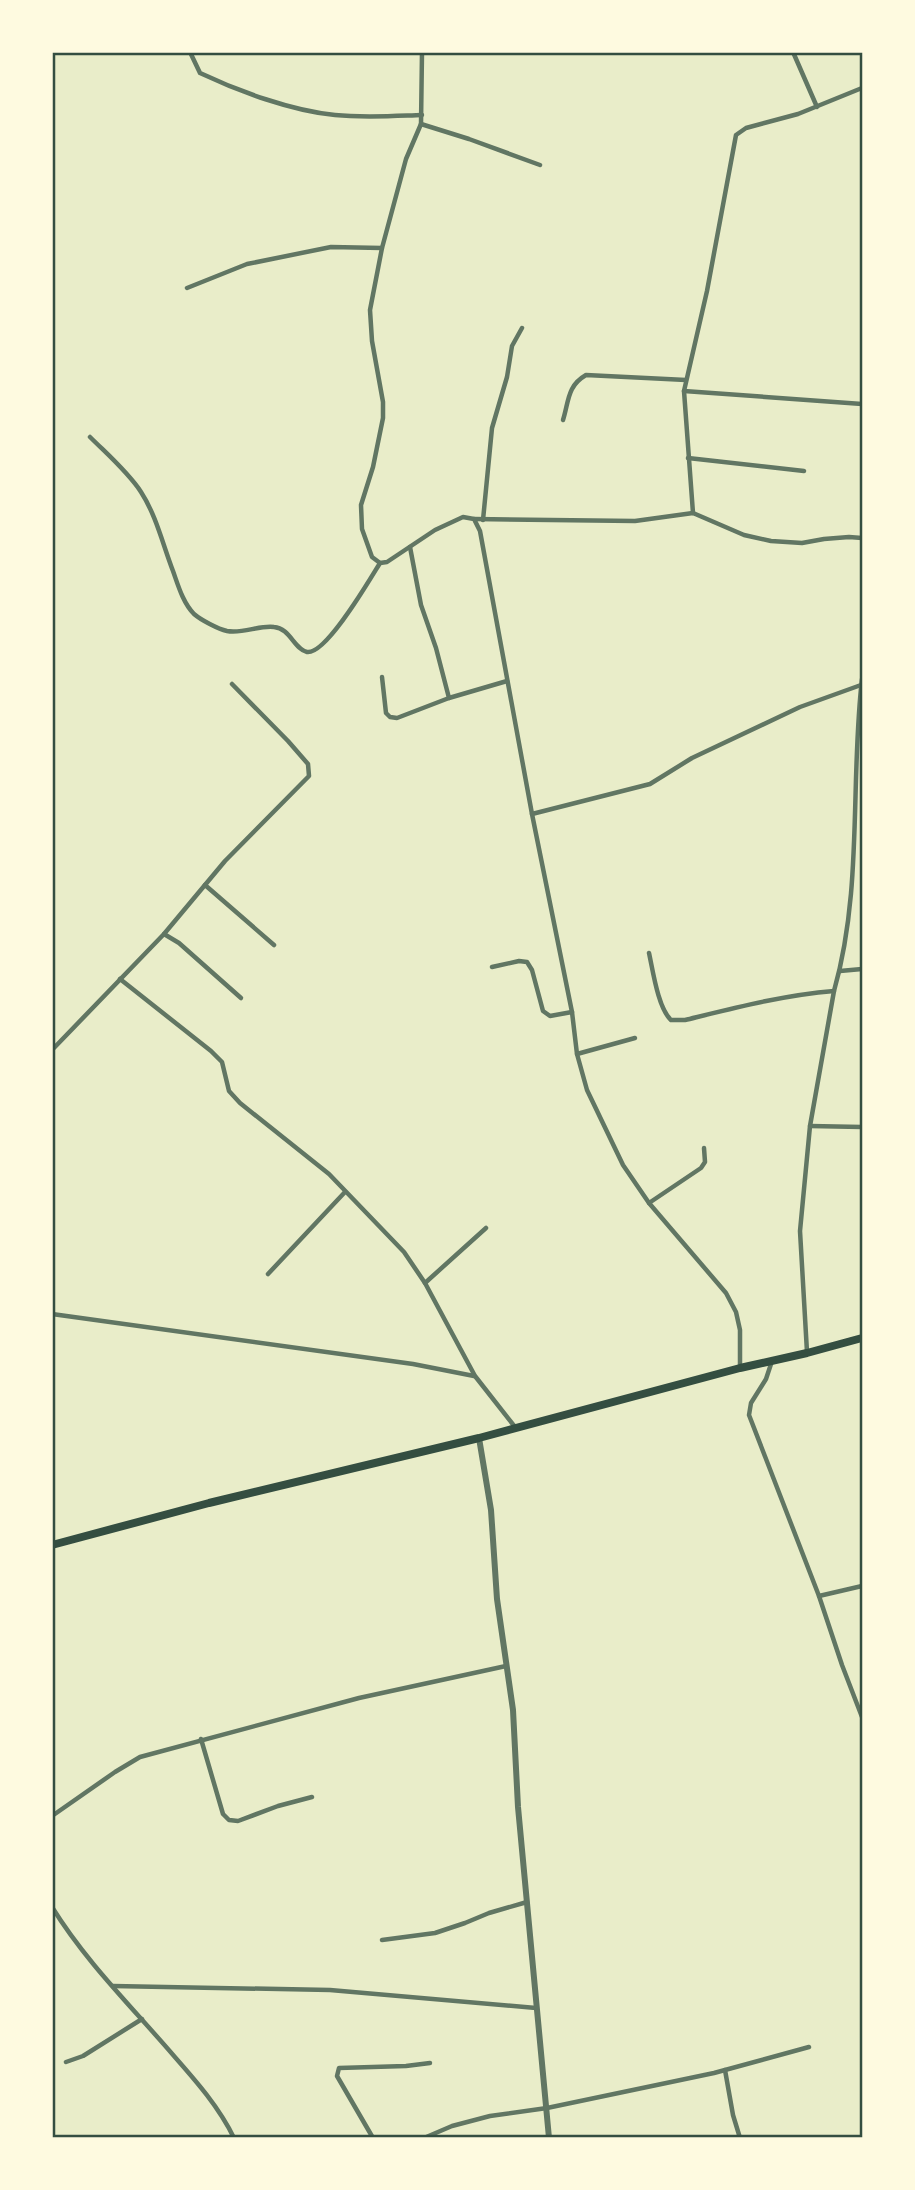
<svg xmlns="http://www.w3.org/2000/svg" width="915" height="2190" font-family="Manrope,sans-serif">
  <style>
    .lines { fill: none; stroke-linecap: round; stroke-linejoin: round }
    .minor { stroke: #617663; stroke-width: 4.5 }
    .tertiary { stroke: #617663; stroke-width: 6 }
    .trunk { stroke: #344e41; stroke-width: 8 }
    .neatline { fill: none; stroke: #344e41; stroke-width: 2.5 }
  </style>
  <rect width="100%" height="100%" fill="#e9edc9"/>
  <g class="lines">
    <!-- minor -->
    <g class="minor">
      <path d="M 190,52 L 200,73 C 238,91 292,111 335,115 C 364,118 393,116 422,115"/>
      <polyline points="422,52 421,124 406,159 382,248 370,310 372,341 383,402 383,418 373,467 361,505 362,529 372,557 380,563 387,562 435,530 463,517 474,519 480,531 532,814 572,1012 577,1054 587,1090 623,1165 649,1203 726,1293 736,1312 740,1330 740,1367"/>
      <polyline points="793,52 817,107"/>
      <polyline points="421,124 469,139 540,165"/>
      <polyline points="187,288 247,264 331,247 382,248"/>
      <polyline points="684,391 862,404"/>
      <path d="M 563,420 C 569,401 567,386 586,375 L 686,380"/>
      <path d="M 90,437 C 107,454 128,472 141,492 C 156,515 163,545 173,571 C 178,585 183,603 194,614 C 201,620 218,629 227,631 C 243,634 259,625 274,627 C 290,628 294,649 307,652 C 326,655 370,579 380,563"/>
      <polyline points="688,458 804,471"/>
      <polyline points="693,513 684,391 707,291 736,135 746,128 798,114 862,88"/>
      <polyline points="474,519 635,521 693,513 744,535 771,541 802,543 824,539 849,537 862,538"/>
      <polyline points="483,520 492,428 507,377 512,346 522,328"/>
      <polyline points="410,547 421,605 436,648 449,698"/>
      <polyline points="382,677 386,713 390,717 397,718 449,698 507,681"/>
      <polyline points="532,814 650,784 692,758 800,707 861,685"/>
      <polyline points="205,885 274,945"/>
      <polyline points="164,934 179,943 241,998"/>
      <path d="M 649,953 C 653,971 658,1008 671,1020 L 685,1020 C 734,1008 784,995 834,991"/>
      <polyline points="492,967 519,961 527,962 532,970 543,1011 550,1016 572,1012"/>
      <polyline points="840,971 862,969"/>
      <polyline points="120,979 211,1051 222,1062 229,1091 240,1103 329,1174 404,1252 425,1283 475,1376 515,1427"/>
      <polyline points="52,1050 164,934 225,861 309,776 308,764 288,741 232,684"/>
      <polyline points="577,1054 635,1038"/>
      <polyline points="810,1126 862,1127"/>
      <polyline points="649,1203 701,1168 705,1162 704,1148"/>
      <polyline points="268,1274 345,1192"/>
      <polyline points="425,1283 486,1228"/>
      <polyline points="52,1314 413,1364 474,1376"/>
      <path d="M 807,1352 L 800,1231 L 810,1126 L 834,991 C 863,889 850,782 862,679"/>
      <polyline points="772,1361 766,1379 751,1403 749,1415 819,1596 842,1665 862,1717"/>
      <polyline points="819,1596 862,1586"/>
      <polyline points="201,1739 223,1814 229,1820 238,1821 278,1806 312,1797"/>
      <polyline points="52,1816 115,1772 140,1757 359,1698 506,1666"/>
      <path d="M 52,1907 C 86,1962 132,2007 174,2056 C 196,2081 219,2107 234,2138"/>
      <polyline points="382,1940 435,1933 465,1923 489,1913 527,1902"/>
      <polyline points="113,1986 330,1990 536,2008"/>
      <polyline points="66,2062 83,2056 142,2019"/>
      <polyline points="725,2070 733,2115 740,2138"/>
      <polyline points="373,2138 337,2076 339,2068 406,2066 430,2063"/>
      <polyline points="424,2138 452,2126 490,2116 547,2108 714,2073 809,2047"/>
    </g>
    <!-- tertiary -->
    <polyline class="tertiary" points="479,1438 491,1510 497,1599 513,1710 518,1807 549,2138"/>
    <!-- trunk -->
    <polyline class="trunk" points="52,1545 209,1503 479,1438 740,1368 807,1353 862,1338"/>
  </g>
  <!-- border -->
  <rect width="915" height="2190" fill="none" stroke="#fefae0" stroke-width="108"/>
  <rect x="54" y="54" width="807" height="2082" class="neatline"/>
</svg>
